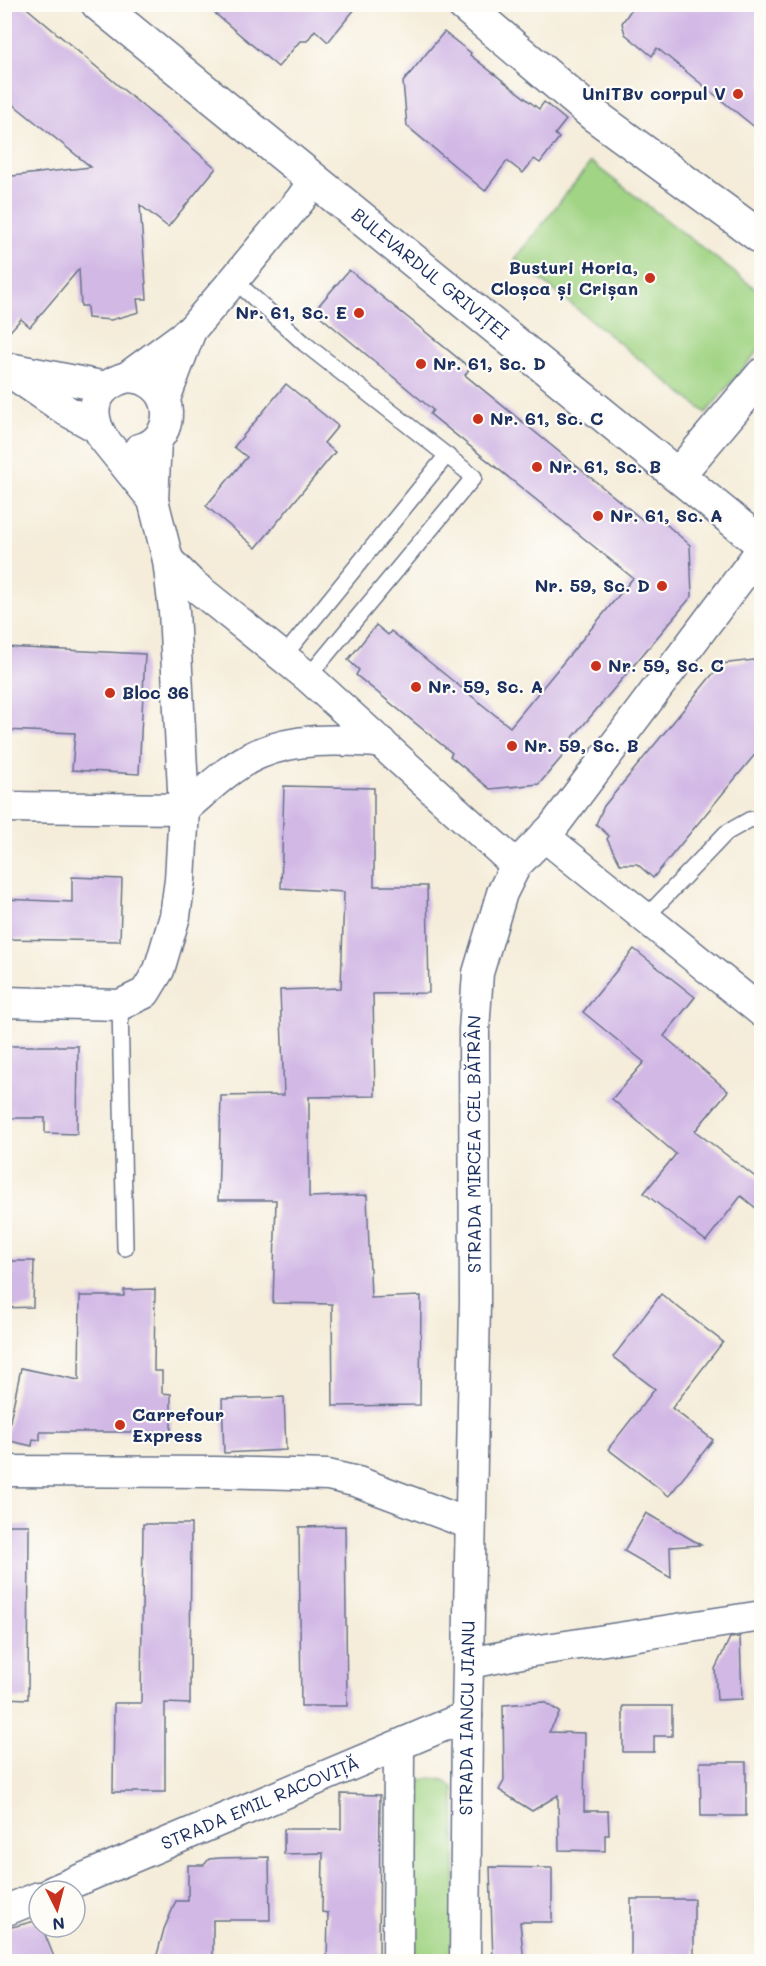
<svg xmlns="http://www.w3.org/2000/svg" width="766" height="1966" font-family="Mali,sans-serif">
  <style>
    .green { fill: #a1d484; stroke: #5e8271; stroke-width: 1.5 }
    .building { fill: #d1b8e5 }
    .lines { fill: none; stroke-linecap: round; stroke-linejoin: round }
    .lane-casing { stroke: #677289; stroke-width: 18 }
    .street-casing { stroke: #677289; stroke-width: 33 }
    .secondary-casing { stroke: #677289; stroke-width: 36 }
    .primary-casing { stroke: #677289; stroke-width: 36 }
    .lane { stroke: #fff; stroke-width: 15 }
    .street { stroke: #fff; stroke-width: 30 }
    .secondary { stroke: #fff; stroke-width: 33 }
    .primary { stroke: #fff; stroke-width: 33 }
    .poi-dot { fill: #c8321e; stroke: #fdfcf7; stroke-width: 2 }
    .labels { text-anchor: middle; stroke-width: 4.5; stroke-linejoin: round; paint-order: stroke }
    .poi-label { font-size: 18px; font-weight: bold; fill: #1b2f5e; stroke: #fdfcf7; text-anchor: start }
    .street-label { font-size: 18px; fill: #1b2f5e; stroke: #fdfcf7 }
  </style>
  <rect width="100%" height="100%" fill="#fdfcf7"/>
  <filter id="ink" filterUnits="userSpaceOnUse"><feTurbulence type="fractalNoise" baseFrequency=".0167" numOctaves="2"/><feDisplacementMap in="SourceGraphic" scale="12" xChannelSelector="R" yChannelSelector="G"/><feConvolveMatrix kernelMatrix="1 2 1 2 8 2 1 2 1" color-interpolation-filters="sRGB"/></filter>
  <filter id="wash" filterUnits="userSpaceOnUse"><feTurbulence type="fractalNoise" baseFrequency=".008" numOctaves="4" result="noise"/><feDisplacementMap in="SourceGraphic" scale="24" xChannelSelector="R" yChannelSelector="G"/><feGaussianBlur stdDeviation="1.35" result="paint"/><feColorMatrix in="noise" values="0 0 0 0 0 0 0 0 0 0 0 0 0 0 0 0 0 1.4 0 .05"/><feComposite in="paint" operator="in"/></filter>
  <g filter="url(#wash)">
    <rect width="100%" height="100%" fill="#f5edda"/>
    <!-- green -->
    <g class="green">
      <polygon points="591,162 761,293 761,347 706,413 515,259"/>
      <polygon points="431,1778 444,1780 454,1789 457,1961 407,1962 413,1787 421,1780"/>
    </g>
    <g id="blocks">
      <!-- building -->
      <g class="building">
        <polygon points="4,4 22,4 216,168 168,227 140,205 147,299 137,299 139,312 111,320 88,318 87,306 81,306 79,269 30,327 21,319 4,338 4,177 91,167 4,97"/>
        <polygon points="204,4 359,4 328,42 315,30 307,41 300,41 278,67"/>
        <polygon points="635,4 762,4 762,133 657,48 652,56 625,34 622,23"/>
        <polygon points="444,32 471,53 470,55 539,109 544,102 566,120 555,134 559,138 540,163 534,159 523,173 507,161 485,191 407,126 403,82"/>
        <polygon points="349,270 470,368 465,375 644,521 652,512 690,545 692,596 570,741 573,744 539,784 490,789 450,756 452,753 356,675 359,670 348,660 376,625 388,635 391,631 510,727 633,578 430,414 433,410 314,311"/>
        <polygon points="286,384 338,426 324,443 335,452 256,548 206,506 247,457 234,447"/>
        <polygon points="4,647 145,654 139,774 72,770 75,733 4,730"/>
        <polygon points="762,659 762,746 653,878 637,864 620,864 607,839 609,836 596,824 604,806 721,664"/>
        <polygon points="284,786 374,788 374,886 427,886 429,993 373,994 375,1096 309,1097 309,1197 367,1195 371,1298 421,1296 420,1405 333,1406 332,1304 273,1303 276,1200 218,1200 221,1096 284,1095 280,990 341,988 344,892 281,888"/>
        <polygon points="72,877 122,879 120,941 4,939 4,899 72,902"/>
        <polygon points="634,949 695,997 664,1036 728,1091 695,1131 762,1182 762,1213 741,1196 706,1241 644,1193 676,1154 612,1099 644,1062 583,1012"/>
        <polygon points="4,1046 78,1046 77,1134 45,1133 45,1118 4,1118"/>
        <polygon points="4,1261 34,1261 33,1307 4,1308"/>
        <polygon points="155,1289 154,1371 162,1371 162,1393 171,1394 171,1432 40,1432 40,1440 33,1439 32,1446 6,1440 21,1368 79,1380 80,1296 124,1296 124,1290"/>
        <polygon points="661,1294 723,1342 672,1408 713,1440 669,1496 608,1449 655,1389 613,1357"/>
        <polygon points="284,1397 286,1450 224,1453 222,1399"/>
        <polygon points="646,1513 701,1545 670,1547 671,1578 624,1551"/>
        <polygon points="143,1524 191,1524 190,1704 165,1703 165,1792 113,1792 114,1703 141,1703"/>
        <polygon points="4,1525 29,1525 28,1699 4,1698"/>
        <polygon points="345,1526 347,1706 301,1706 299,1527"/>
        <polygon points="740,1637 742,1699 717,1700 715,1669 730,1638"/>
        <polygon points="544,1702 560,1712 549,1732 585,1733 584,1811 608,1811 609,1835 605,1835 605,1851 559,1850 558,1795 532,1811 499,1790 504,1781 503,1705"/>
        <polygon points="623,1706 672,1706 672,1736 654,1736 654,1752 623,1752"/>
        <polygon points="700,1762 746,1762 746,1816 701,1816"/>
        <polygon points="341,1794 380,1795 379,1962 327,1962 328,1913 322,1912 323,1853 284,1854 284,1829 341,1829"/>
        <polygon points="269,1857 270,1920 213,1920 213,1962 155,1962 164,1929 176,1901 188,1901 188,1865 204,1865 209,1859 220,1858"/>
        <polygon points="490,1867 552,1868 552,1922 520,1922 524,1962 493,1962"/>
        <rect x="631" y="1899" width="63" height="63"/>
        <polygon points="39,1920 39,1927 42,1927 56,1962 4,1962 4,1929"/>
      </g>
    </g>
  </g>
  <g filter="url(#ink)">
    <use href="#blocks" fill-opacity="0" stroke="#677289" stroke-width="1.5"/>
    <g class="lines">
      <defs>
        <g id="lane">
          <polyline points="234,280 305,344 474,477 308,677"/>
          <polyline points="283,657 447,455"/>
          <polyline points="645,918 726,833 749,820 762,818"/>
          <polyline points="120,1005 125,1248"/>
        </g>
        <g id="street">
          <polyline points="4,368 67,411 96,427"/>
          <polyline points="14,369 106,387"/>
          <path d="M 127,377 C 133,378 141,378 146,381 C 177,395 173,442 139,449"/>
          <polyline points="165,399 191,330"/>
          <path d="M 153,500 L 103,438 C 86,410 95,386 127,377 L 191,330 L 234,280 L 301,199 L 313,181"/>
          <polyline points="168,560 191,583 308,677 516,865"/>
          <path d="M 4,807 L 184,809 C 207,790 230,766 258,754 C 298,737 339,740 381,742"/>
          <polyline points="544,836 762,1012"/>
          <polyline points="4,1002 120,1005 145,993 159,970 175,916 180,880 184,809 174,611 168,560 153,500 156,441"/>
          <polyline points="4,1471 215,1472 328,1475 358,1482 470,1524"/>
          <polyline points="469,1663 527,1652 762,1616"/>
          <path id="s1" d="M 53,1891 L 467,1716"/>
          <polyline points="4,1911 39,1897"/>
          <polyline points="398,1962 399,1746"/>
          <path id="s2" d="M 465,1962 L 467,1716 L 475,1303 L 474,1030 L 478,973 L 502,893 L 516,865 L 553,827 L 762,549"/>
        </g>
        <g id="secondary">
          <polyline points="463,4 594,115 762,238"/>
          <polyline points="678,475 762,375"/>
        </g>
        <g id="primary">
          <path id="s3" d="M 98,4 L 762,544"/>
        </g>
      </defs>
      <!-- lane casing -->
      <use href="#lane" class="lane-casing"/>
      <!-- street casing -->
      <use href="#street" class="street-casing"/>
      <!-- secondary casing -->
      <use href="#secondary" class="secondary-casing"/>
      <!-- primary casing -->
      <use href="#primary" class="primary-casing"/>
      <!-- lane -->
      <use href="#lane" class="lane"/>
      <!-- street -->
      <use href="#street" class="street"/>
      <!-- secondary -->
      <use href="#secondary" class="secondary"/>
      <!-- primary -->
      <use href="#primary" class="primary"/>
    </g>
  </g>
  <!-- markers -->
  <g class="poi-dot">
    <circle cx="738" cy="94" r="6"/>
    <circle cx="650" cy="278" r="6"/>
    <circle cx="359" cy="313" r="6"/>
    <circle cx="421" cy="364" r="6"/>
    <circle cx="478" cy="419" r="6"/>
    <circle cx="537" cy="467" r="6"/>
    <circle cx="598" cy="516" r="6"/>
    <circle cx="662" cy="586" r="6"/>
    <circle cx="596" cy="666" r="6"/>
    <circle cx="416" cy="687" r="6"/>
    <circle cx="110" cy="693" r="6"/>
    <circle cx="512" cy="746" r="6"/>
    <circle cx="120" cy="1425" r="6"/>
  </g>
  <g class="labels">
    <!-- poi labels -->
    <g class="poi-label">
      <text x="726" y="100" text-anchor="end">UniTBv corpul V</text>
      <text x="638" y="274" text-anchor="end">Busturi Horia,<tspan x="638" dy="21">Cloșca și Crișan</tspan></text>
      <text x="347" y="319" text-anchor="end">Nr. 61, Sc. E</text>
      <text x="433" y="370">Nr. 61, Sc. D</text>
      <text x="490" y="425">Nr. 61, Sc. C</text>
      <text x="549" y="473">Nr. 61, Sc. B</text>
      <text x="610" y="522">Nr. 61, Sc. A</text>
      <text x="650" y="592" text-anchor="end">Nr. 59, Sc. D</text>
      <text x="608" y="672">Nr. 59, Sc. C</text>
      <text x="428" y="693">Nr. 59, Sc. A</text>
      <text x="122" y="699">Bloc 36</text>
      <text x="524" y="752">Nr. 59, Sc. B</text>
      <text x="132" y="1421">Carrefour<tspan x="132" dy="21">Express</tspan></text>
    </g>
    <!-- street labels -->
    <g class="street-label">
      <text dy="6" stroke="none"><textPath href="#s3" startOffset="428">BULEVARDUL GRIVIȚEI</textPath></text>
      <text dy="6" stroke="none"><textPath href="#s2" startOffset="818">STRADA MIRCEA CEL BĂTRÂN</textPath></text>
      <text dy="6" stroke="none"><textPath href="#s2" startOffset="244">STRADA IANCU JIANU</textPath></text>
      <text dy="6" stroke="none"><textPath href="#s1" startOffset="225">STRADA EMIL RACOVIȚĂ</textPath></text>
    </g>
  </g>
  <!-- margin -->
  <rect width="766" height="1966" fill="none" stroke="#fdfcf7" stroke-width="24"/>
  <!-- north arrow -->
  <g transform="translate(57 1909) rotate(174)"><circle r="28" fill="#fdfcf7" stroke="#a3aaba" stroke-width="1.5"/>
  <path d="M0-4.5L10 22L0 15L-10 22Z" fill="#c8321e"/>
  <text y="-9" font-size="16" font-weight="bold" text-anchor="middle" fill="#1b2f5e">N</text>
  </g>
</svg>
